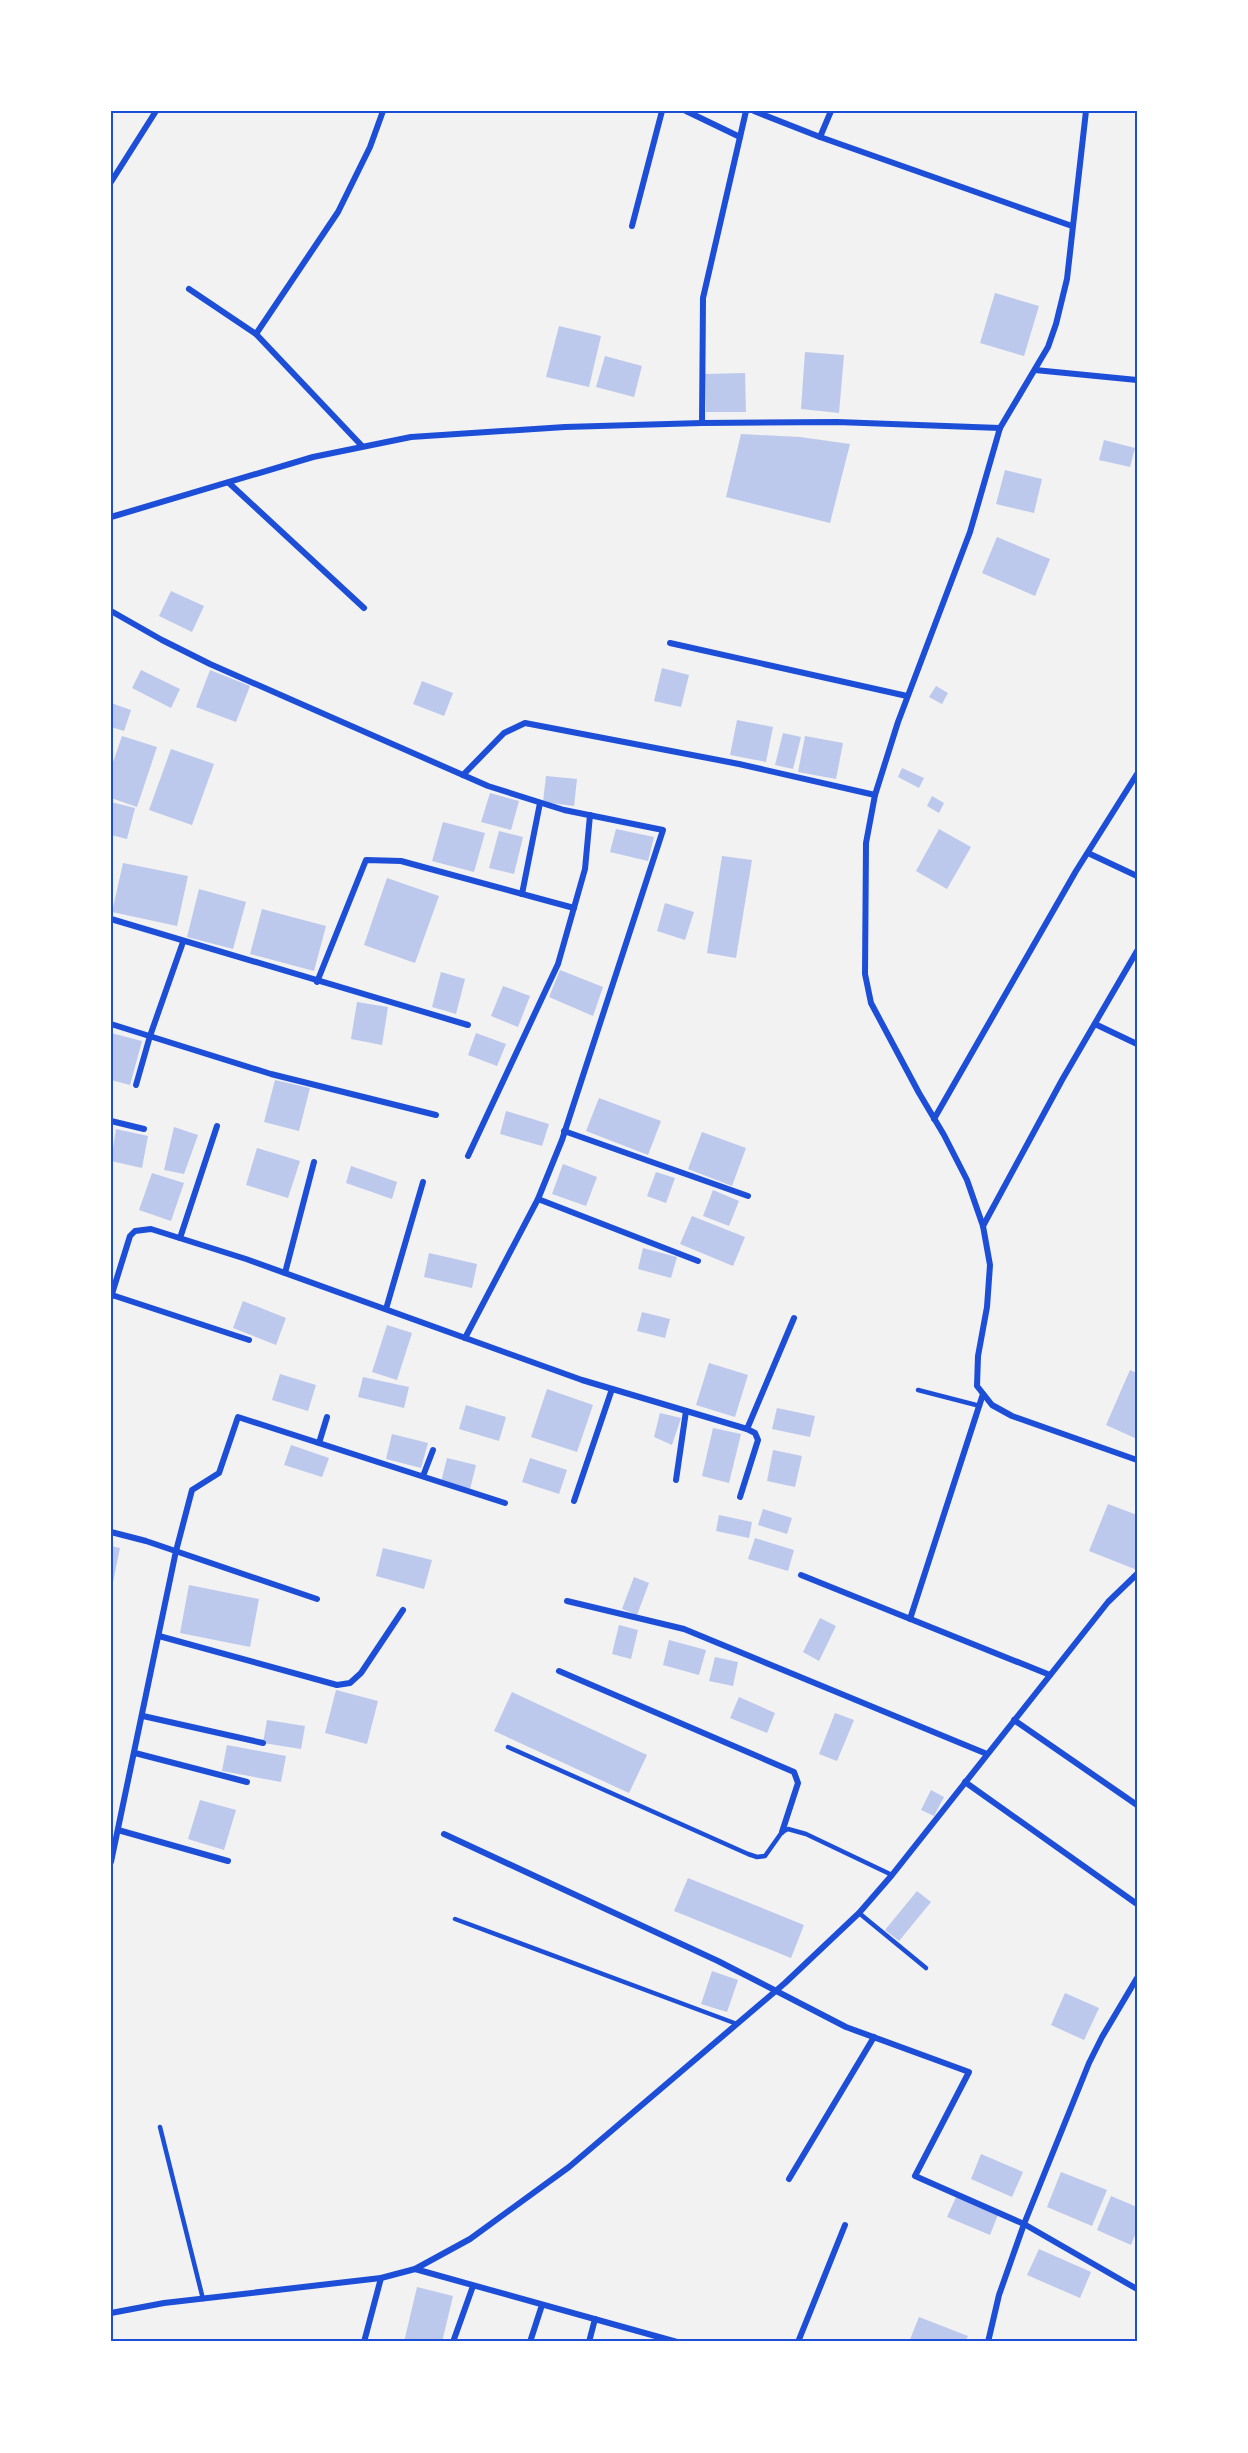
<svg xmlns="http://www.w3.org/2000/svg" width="1248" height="2453" font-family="'Alegreya Sans',sans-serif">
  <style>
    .building { fill: #bdc9ec }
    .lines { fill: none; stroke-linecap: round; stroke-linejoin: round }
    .service { stroke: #1d4ed8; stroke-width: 4.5 }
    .minor { stroke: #1d4ed8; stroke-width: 6 }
    .neatline { fill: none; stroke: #1d4ed8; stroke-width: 2 }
  </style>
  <rect width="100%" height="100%" fill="#f2f2f2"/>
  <!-- building -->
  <g class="building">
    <polygon points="995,293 1039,306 1024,356 980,343"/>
    <polygon points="559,326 601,336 589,387 546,377"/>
    <polygon points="805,352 844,355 839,413 801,409"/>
    <polygon points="605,356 642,366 634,397 596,387"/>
    <polygon points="745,373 746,412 706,412 705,374"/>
    <polygon points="741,434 800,437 850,444 830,523 726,497"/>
    <polygon points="1104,440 1135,448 1130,467 1099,460"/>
    <polygon points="1005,470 1042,479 1034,513 996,504"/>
    <polygon points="997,537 1050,559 1035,596 982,573"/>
    <polygon points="171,591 204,606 192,632 159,616"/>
    <polygon points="662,668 689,675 681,707 654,701"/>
    <polygon points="141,670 180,689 171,708 132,688"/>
    <polygon points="210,670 250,686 236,722 196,707"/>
    <polygon points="422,681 453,693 444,716 413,704"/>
    <polygon points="936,686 948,693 942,704 929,697"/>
    <polygon points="111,703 131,710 124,731 111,727"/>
    <polygon points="737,720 773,727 766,762 730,755"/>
    <polygon points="783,733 801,737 793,769 775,765"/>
    <polygon points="122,736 157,747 137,807 111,798 111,768"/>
    <polygon points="805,736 843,743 836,779 798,772"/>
    <polygon points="171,749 214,764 192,825 149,810"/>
    <polygon points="902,768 924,778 919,788 898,777"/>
    <polygon points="546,776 577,779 574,806 543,802"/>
    <polygon points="490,793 519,801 511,830 481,822"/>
    <polygon points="932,796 944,803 939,813 927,806"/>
    <polygon points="111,802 135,808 127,839 111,835"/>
    <polygon points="443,822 485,833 474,872 432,861"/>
    <polygon points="616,829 654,837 648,861 610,852"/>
    <polygon points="939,829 971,847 947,889 916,871"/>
    <polygon points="499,831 523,837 514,874 489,868"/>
    <polygon points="722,856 752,860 736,958 707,953"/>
    <polygon points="123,863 188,876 177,926 112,912"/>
    <polygon points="387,878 439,896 415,963 364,945"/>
    <polygon points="199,889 246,902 233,949 187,937"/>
    <polygon points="665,903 694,912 685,940 657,931"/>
    <polygon points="262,909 326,926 314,971 250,954"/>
    <polygon points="560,970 603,987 593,1016 549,997"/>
    <polygon points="441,972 465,979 456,1014 432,1007"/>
    <polygon points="503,986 530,996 518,1027 491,1016"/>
    <polygon points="357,1002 388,1007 382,1045 351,1039"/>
    <polygon points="111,1033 142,1041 130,1085 111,1080"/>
    <polygon points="476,1033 506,1044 497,1066 468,1055"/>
    <polygon points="275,1080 310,1088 299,1131 264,1122"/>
    <polygon points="599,1098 661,1121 648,1155 586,1131"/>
    <polygon points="506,1111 549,1124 542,1146 500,1134"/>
    <polygon points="174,1127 198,1135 184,1174 164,1170"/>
    <polygon points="116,1129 148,1136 142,1168 111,1161"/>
    <polygon points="702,1132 746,1148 732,1186 688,1169"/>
    <polygon points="257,1148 300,1161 288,1198 246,1185"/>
    <polygon points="563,1164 597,1177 586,1206 552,1194"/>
    <polygon points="351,1166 397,1182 392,1199 346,1183"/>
    <polygon points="656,1172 675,1178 666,1203 647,1196"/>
    <polygon points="152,1173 184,1183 171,1221 139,1210"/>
    <polygon points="713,1190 739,1201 729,1226 703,1216"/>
    <polygon points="692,1216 745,1237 733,1266 680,1244"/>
    <polygon points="643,1248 677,1257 671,1278 638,1269"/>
    <polygon points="429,1253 477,1264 472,1288 424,1277"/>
    <polygon points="243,1301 286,1318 276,1345 233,1328"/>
    <polygon points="642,1312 670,1319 665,1338 637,1331"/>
    <polygon points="387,1325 412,1333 397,1380 372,1372"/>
    <polygon points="709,1363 748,1375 735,1417 696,1405"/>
    <polygon points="1130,1370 1137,1373 1137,1439 1106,1425"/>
    <polygon points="280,1374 316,1385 308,1411 272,1400"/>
    <polygon points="363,1377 409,1387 404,1408 358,1397"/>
    <polygon points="547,1389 593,1405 577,1452 531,1437"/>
    <polygon points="466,1405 506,1417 499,1441 459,1429"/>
    <polygon points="777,1408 815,1416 810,1437 772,1429"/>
    <polygon points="660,1413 681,1418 672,1445 654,1437"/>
    <polygon points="713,1428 741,1434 729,1483 702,1476"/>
    <polygon points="392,1434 428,1443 421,1468 386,1459"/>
    <polygon points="291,1445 329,1458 322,1477 284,1465"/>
    <polygon points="773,1450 802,1456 795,1487 767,1481"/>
    <polygon points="447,1458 476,1465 470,1489 441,1482"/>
    <polygon points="530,1458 567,1470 559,1494 522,1482"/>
    <polygon points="1108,1504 1137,1515 1137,1570 1089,1551"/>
    <polygon points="763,1509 792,1518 787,1534 758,1525"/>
    <polygon points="719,1515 752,1522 749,1538 716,1531"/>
    <polygon points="755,1538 794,1550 788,1571 748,1559"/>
    <polygon points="111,1546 120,1548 112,1587 111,1587"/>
    <polygon points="383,1548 432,1560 424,1589 376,1576"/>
    <polygon points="634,1577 649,1583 637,1615 622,1609"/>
    <polygon points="189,1585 259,1599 250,1647 180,1633"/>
    <polygon points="820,1618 836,1626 819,1661 803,1652"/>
    <polygon points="619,1625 638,1630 631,1659 612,1654"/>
    <polygon points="669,1640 706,1650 699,1675 663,1665"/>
    <polygon points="715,1657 738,1662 733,1686 709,1681"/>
    <polygon points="336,1690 378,1701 367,1744 325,1733"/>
    <polygon points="512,1692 647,1755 629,1793 494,1731"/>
    <polygon points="739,1697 775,1713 767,1733 730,1718"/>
    <polygon points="835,1713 854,1720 837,1761 819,1754"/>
    <polygon points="267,1720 305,1726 301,1749 263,1743"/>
    <polygon points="227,1745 286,1756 281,1782 222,1771"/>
    <polygon points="931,1790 944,1797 934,1816 921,1810"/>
    <polygon points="200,1800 236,1810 224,1850 188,1839"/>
    <polygon points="688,1878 804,1925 791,1958 674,1911"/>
    <polygon points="917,1891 931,1902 899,1941 885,1930"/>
    <polygon points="712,1971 738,1980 727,2012 701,2004"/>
    <polygon points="1065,1993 1099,2008 1084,2040 1051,2025"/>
    <polygon points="981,2154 1023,2172 1012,2197 971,2179"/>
    <polygon points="1061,2172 1107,2190 1092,2226 1047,2207"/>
    <polygon points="957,2195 999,2212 990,2235 947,2217"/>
    <polygon points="1111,2196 1137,2207 1137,2230 1131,2245 1097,2230"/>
    <polygon points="1039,2249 1091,2272 1080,2298 1027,2275"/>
    <polygon points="417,2287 453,2296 442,2342 404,2342"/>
    <polygon points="919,2317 968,2336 965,2342 909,2342"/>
  </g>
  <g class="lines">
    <!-- service -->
    <g class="service">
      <polyline points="918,1390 980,1406"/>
      <polyline points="508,1747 748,1854 757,1857 765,1856 782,1832 788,1829 806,1834 892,1875"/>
      <polyline points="859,1913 926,1968"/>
      <polyline points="455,1919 737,2024"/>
      <polyline points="160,2127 203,2299"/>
    </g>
    <!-- minor -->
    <g class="minor">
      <polyline points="686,111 740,137"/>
      <polyline points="754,111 820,137 1072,226"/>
      <polyline points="1086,111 1067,279 1056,324 1048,347 1000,428 970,532 898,722 875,795 866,843 865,974 871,1003 919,1093 944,1135 967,1180 983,1226 990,1265 987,1307 978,1356 977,1386 992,1405 1012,1416 1137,1460"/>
      <polyline points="820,137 831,111"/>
      <polyline points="111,182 156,111"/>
      <polyline points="632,226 662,111"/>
      <polyline points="189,289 256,334 362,446"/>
      <polyline points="256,334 338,212 370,147 383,111"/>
      <polyline points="1035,370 1137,380"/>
      <polyline points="702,423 703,298 746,111"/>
      <polyline points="229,483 364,608"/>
      <polyline points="111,517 313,457 411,437 565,427 702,423 837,422 1000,428"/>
      <polyline points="111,611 162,640 210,664 488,786 564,810 663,830 562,1140 538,1199 465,1338"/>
      <polyline points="670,643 907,696"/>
      <polyline points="463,775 504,733 525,723 739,764 875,795"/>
      <polyline points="1088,853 1137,876"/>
      <polyline points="522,894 540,803"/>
      <polyline points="111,919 468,1025"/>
      <polyline points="317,982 366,860 401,861 574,908"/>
      <polyline points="111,1024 271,1074 436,1115"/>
      <polyline points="1095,1024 1137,1044"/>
      <polyline points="136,1085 150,1036 183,942"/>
      <polyline points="934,1119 1076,871 1137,774"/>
      <polyline points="111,1121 144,1129"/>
      <polyline points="564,1131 748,1196"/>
      <polyline points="468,1156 558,964 585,869 590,815"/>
      <polyline points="538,1199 698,1261"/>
      <polyline points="983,1226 1062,1080 1137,951"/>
      <polyline points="180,1238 217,1126"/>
      <polyline points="285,1273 314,1162"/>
      <polyline points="112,1295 249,1340"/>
      <polyline points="111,1297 130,1236 135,1231 151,1229 246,1259 582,1380 747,1429 755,1433 758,1440 740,1497"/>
      <polyline points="386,1309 423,1182"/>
      <polyline points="747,1429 794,1318"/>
      <polyline points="319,1443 327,1417"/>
      <polyline points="423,1476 433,1450"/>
      <polyline points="676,1480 686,1411"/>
      <polyline points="574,1501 612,1389"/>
      <polyline points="111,1532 146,1541 317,1599"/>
      <polyline points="801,1575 1050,1675"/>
      <polyline points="567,1601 684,1629 987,1754"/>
      <polyline points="910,1619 983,1394"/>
      <polyline points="159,1636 337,1685 350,1683 361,1673 403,1610"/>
      <polyline points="559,1671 794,1772 798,1783 782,1832"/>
      <polyline points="143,1716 263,1743"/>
      <polyline points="1014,1720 1137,1805"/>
      <polyline points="135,1753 247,1782"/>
      <polyline points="965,1782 1137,1904"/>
      <polyline points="118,1830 228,1861"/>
      <polyline points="444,1834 718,1961 846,2027 969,2072 915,2176 1024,2224 1137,2289"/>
      <polyline points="111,1862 176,1551 192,1490 219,1473 238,1417 505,1503"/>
      <polyline points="789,2179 874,2037"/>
      <polyline points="415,2269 677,2342"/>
      <polyline points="111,2313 164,2303 381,2278 415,2269 470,2239 569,2167 785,1983 859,1913 892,1875 1108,1602 1137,1574"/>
      <polyline points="364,2342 381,2278"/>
      <polyline points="453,2342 473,2286"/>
      <polyline points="530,2342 542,2305"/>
      <polyline points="589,2342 595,2319"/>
      <polyline points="798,2342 845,2225"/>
      <polyline points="988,2342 999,2295 1024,2224 1089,2063 1102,2037 1137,1978"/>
    </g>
  </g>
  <!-- border -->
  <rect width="1248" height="2453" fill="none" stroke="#ffffff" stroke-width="225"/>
  <rect x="112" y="112" width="1024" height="2228" class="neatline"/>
</svg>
